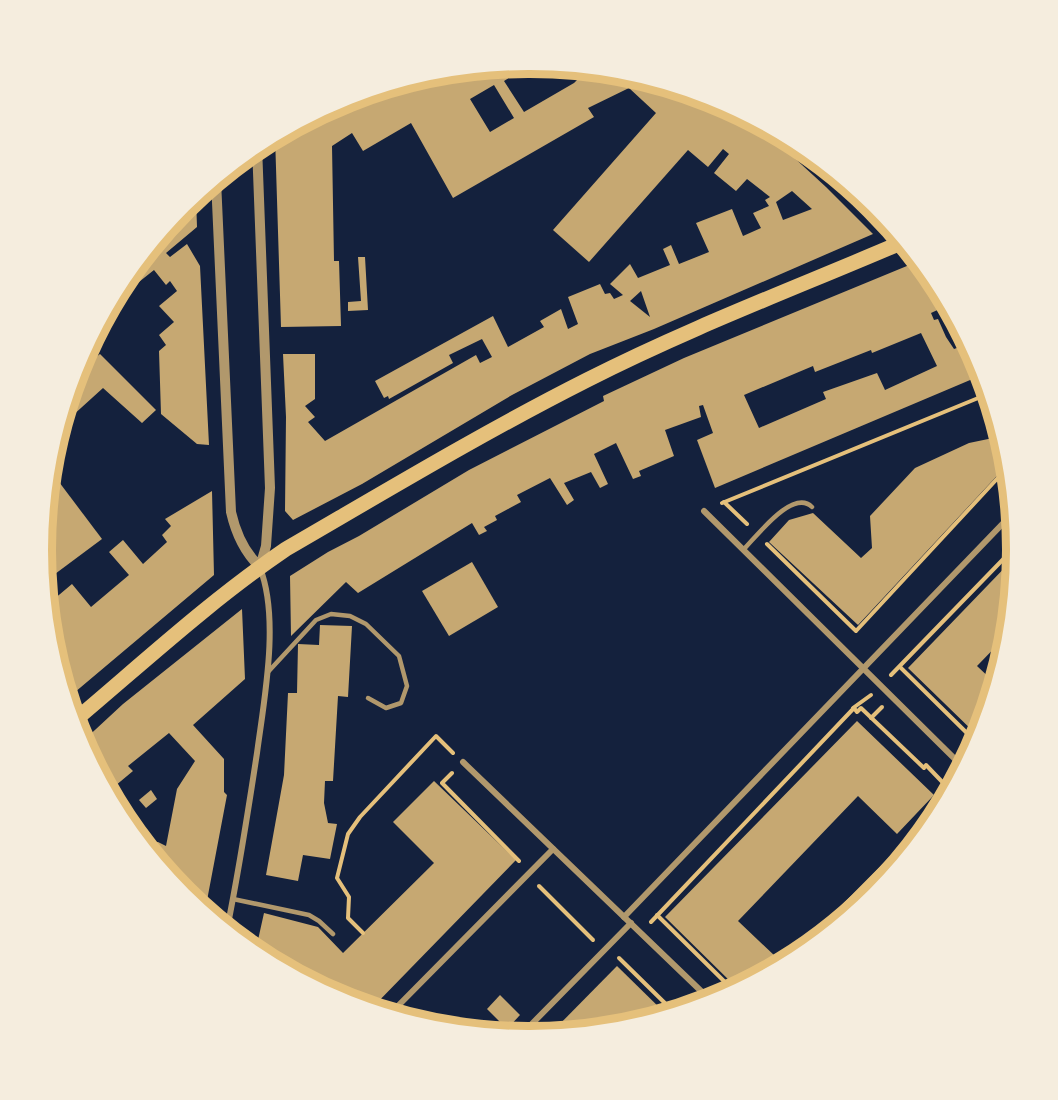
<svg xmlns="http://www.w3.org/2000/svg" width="1058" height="1100" font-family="Cabin,sans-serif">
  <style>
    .building { fill: #c6a872; fill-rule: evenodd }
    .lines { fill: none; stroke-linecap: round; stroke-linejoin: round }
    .path { stroke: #e5c07b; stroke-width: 4 }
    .service { stroke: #b1986c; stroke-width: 4.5 }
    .minor { stroke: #b1986c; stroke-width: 6 }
    .tertiary { stroke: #b1986c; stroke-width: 10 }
    .primary { stroke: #e5c07b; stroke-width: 15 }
    .rim { fill: none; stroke: #e5c07b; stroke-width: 8 }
  </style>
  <rect width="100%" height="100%" fill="#14213d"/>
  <!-- building -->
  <g class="building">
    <path d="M 533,63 L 504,81 L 524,112 L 574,83 L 588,69 L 624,72 L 716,100 L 753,120 L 826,187 L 873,234 L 654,329 L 590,354 L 512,395 L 362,484 L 293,520 L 285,511 L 286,417 L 283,354 L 315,354 L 315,399 L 305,406 L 315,417 L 308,422 L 325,441 L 476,355 L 480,363 L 492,357 L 482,339 L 449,355 L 453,363 L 389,399 L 388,396 L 384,398 L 375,381 L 493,316 L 508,347 L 544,327 L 540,321 L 561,309 L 568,329 L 578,324 L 568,297 L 600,284 L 605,294 L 610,293 L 614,299 L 623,295 L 610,284 L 630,264 L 638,278 L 670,265 L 663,249 L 671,245 L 679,264 L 709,252 L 696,223 L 732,209 L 743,236 L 761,228 L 753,213 L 769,206 L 765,200 L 770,197 L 747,179 L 736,191 L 714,173 L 729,154 L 723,149 L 708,167 L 688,150 L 589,262 L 553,230 L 656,113 L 629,88 L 588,108 L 594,117 L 453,198 L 411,123 L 363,151 L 352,133 L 332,146 L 334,261 L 339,261 L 341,326 L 281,327 L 275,136 L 343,100 L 434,72 ZM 494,85 L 514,118 L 490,132 L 470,99 ZM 792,191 L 812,209 L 783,220 L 776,202 ZM 641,291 L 650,317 L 630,301 Z"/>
    <polygon points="196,197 197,227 166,253 170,257 187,244 200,266 209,445 197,444 161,414 159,351 166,345 159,335 174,322 159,306 177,291 170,281 166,285 154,270 110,305 124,279 185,205"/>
    <polygon points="358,257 365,257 368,310 348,311 348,302 361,301"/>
    <path d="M 919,261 L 934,280 L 948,305 L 931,313 L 934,320 L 938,319 L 946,337 L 954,349 L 968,344 L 982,375 L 715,488 L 697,440 L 713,433 L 703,405 L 699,406 L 701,417 L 665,430 L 674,456 L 639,471 L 641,476 L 633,479 L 616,443 L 594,454 L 608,484 L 600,488 L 591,472 L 564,483 L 574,500 L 567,505 L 550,478 L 517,495 L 521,502 L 495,516 L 497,520 L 484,527 L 487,531 L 479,535 L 472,523 L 358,593 L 346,582 L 291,636 L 290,576 L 328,552 L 359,536 L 469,470 L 604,401 L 603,396 L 684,358 ZM 921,333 L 937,366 L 885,390 L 877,373 L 823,392 L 826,399 L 759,428 L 744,395 L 813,366 L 815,372 L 871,350 L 872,353 Z"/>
    <polygon points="100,354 156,410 142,423 103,388 60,427 77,372"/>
    <polygon points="993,438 1001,438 1008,464 858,625 769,542 789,520 813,513 861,558 872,548 870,516 915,468 969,443"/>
    <polygon points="50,470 102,539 55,574 43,559 42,550"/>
    <polygon points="212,491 214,575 68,698 51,645 47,605 72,584 91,607 129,575 109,552 123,540 143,564 167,542 162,535 171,526 165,519"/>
    <polygon points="1015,557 1008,634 977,666 995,683 979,737 908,668"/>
    <polygon points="472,562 498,607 449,636 422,591"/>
    <polygon points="242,609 245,679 193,725 224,759 224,792 227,795 205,911 184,894 145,847 149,843 158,842 166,846 177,789 195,761 169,733 128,766 133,771 109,791 82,742 123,704"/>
    <polygon points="320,625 352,626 348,697 338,696 333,781 325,781 324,803 328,823 337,824 330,859 303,855 298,881 266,875 284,775 288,693 297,693 298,644 319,645"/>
    <polygon points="857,721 934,795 897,834 858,796 738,921 776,957 754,979 737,988 665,917"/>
    <polygon points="434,781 516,860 371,1009 342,1000 292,973 258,940 264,913 318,927 343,953 434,863 393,822"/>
    <polygon points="151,790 157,799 146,808 139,800"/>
    <polygon points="617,966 667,1015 624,1028 549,1035"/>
    <polygon points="500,995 520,1015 507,1029 487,1009"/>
  </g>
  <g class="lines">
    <!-- path -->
    <g class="path">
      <polyline points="767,127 805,162"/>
      <polyline points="724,502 747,524"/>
      <polyline points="722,503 988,394"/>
      <polyline points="767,544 856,631 1008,467"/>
      <polyline points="900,667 976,742"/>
      <polyline points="891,675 1016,546"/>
      <polyline points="853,708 871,695"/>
      <polyline points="871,718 882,707"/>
      <polyline points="452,773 442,783 519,861"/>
      <polyline points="539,886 593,940"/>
      <polyline points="657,915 733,990"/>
      <polyline points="651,922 854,708 857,712 861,708 924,768 926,765 950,790"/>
      <polyline points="363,933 348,918 349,897 337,878 348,834 360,817 436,736 453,753"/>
      <polyline points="251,940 277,965"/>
      <polyline points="619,958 674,1012"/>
      <polyline points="791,959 941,808"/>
    </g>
    <!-- service -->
    <g class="service">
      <path d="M 744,549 C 757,536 793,488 812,507"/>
      <polyline points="268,672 316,620 331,614 350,616 366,624 399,656 407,686 401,703 386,708 368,698"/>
      <polyline points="233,899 309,915 319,921 333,934"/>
    </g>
    <!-- minor -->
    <g class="minor">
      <polyline points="820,162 879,213"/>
      <polyline points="704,511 963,767"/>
      <polyline points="463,762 701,991"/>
      <polyline points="624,917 1012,514"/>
      <path d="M 227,929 C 239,871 248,812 257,753 C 264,700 280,619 260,568"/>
      <polyline points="390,1014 553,849"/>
      <polyline points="520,1036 631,923"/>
    </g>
    <!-- tertiary -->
    <path class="tertiary" d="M 216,180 L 231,512 C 236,534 244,552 260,567 L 266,546 L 270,488 L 257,146"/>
    <!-- primary -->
    <path class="primary" d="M 74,721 C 144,662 211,600 286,549 C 386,491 484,432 587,380 C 689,328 798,287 903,242"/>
  </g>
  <!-- crop -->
  <path d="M0 0H1058V1100H0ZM528 74H530A476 476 0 0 1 1006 550V550A476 476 0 0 1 530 1026H528A476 476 0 0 1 52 550V550A476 476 0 0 1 528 74Z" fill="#f5edde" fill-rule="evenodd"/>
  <path class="rim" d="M528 74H530A476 476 0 0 1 1006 550V550A476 476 0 0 1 530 1026H528A476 476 0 0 1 52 550V550A476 476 0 0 1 528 74Z"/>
</svg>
